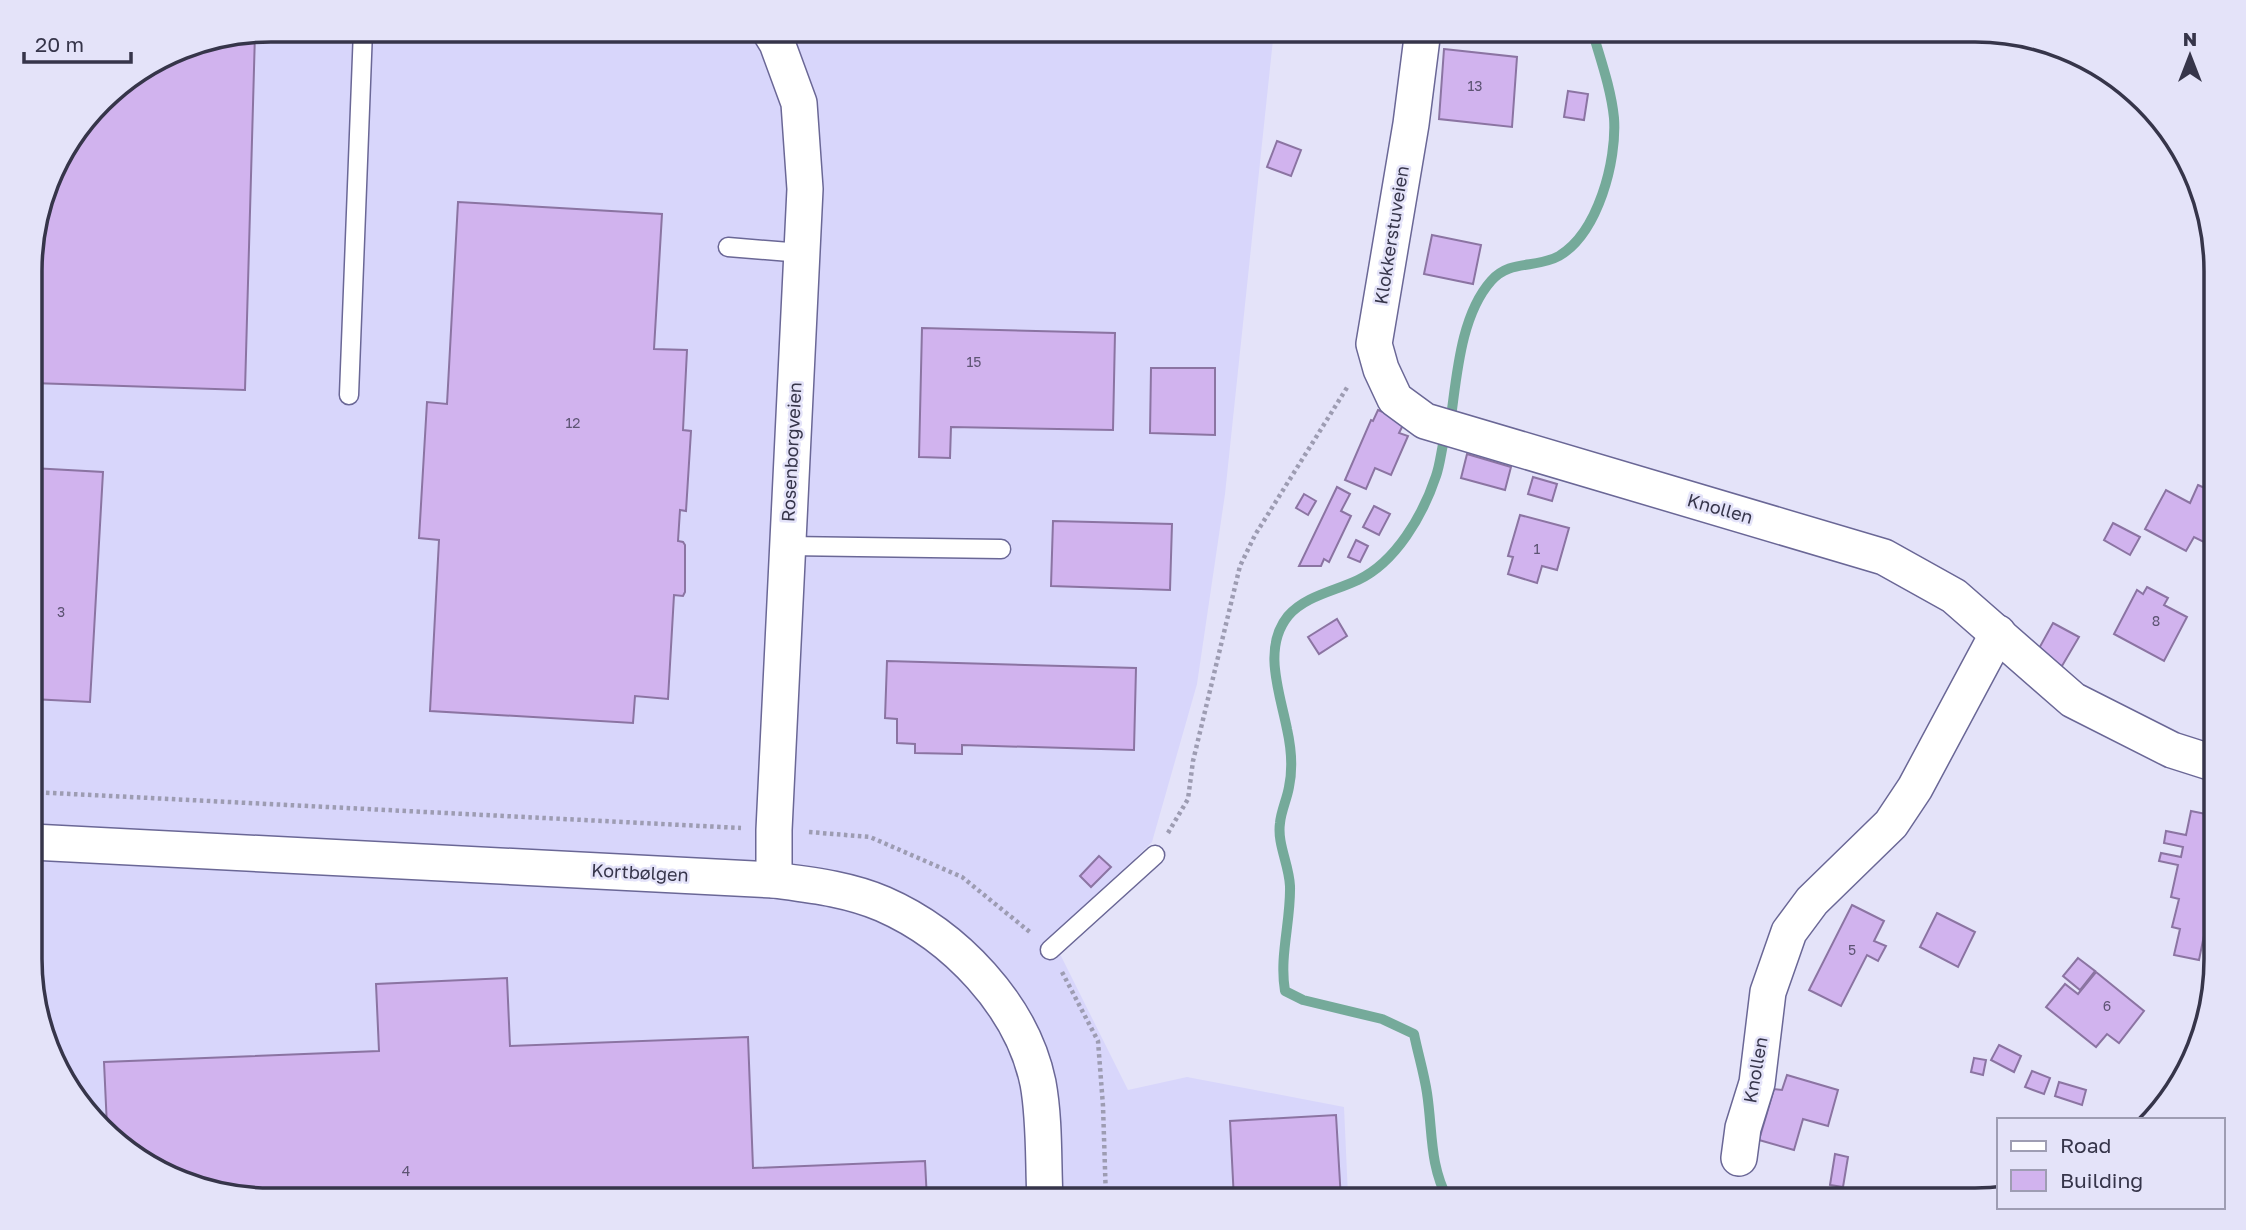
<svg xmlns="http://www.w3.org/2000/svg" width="2246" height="1230" font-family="'Golos Text',sans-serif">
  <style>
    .built { fill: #d8d6fb }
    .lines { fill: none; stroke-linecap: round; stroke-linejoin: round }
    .stream { stroke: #75aa9a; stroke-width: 10 }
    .building { fill: #d1b3ee; stroke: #8b74a2; stroke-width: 2 }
    .lane-casing { stroke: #6a6796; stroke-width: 21 }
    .street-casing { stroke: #6a6796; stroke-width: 38 }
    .path { stroke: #9d9cb2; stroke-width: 4.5; stroke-dasharray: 3.5 3.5; stroke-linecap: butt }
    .lane { stroke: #fff; stroke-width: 18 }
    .street { stroke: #fff; stroke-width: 35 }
    .labels { text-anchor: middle; stroke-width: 5; stroke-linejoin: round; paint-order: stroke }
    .number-label { font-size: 14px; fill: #5d5473 }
    .street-label { font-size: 18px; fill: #36354a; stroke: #e4e3f9 }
    .rim { fill: none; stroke: #36354a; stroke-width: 3.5 }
  </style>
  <rect width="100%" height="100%" fill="#e4e3f9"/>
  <!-- built -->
  <polygon class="built" points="271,30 1274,30 1225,494 1197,684 1152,842 1052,938 1128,1090 1187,1077 1344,1107 1348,1196 1350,1200 271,1200 151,1168 70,1093 32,990 32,240 55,164 112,90 179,48"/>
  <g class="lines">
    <!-- stream -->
    <g class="stream">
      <path d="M 1451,417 C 1457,374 1461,315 1491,281 C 1510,259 1536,269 1559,256 C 1598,233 1617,161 1614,118 C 1611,88 1600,58 1592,30"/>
      <path d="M 1444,440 C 1441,452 1440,465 1436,476 C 1423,515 1396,562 1358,580 C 1335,591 1305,596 1288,616 C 1262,648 1280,693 1287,729 C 1291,747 1293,768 1289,787 C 1287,799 1281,811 1280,823 C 1277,844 1289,864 1290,886 C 1291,921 1279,956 1285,991 L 1303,1000 L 1382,1019 L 1414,1034 C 1418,1054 1424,1073 1427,1093 C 1433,1133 1429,1163 1448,1200"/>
    </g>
  </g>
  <!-- building -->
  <g class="building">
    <polygon points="255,33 245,390 32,383 32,240 55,164 112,90 179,48"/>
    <polygon points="1444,49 1517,57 1512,127 1439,119"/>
    <polygon points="1568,91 1588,94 1584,120 1564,117"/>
    <polygon points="1277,141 1301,150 1291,176 1267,167"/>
    <polygon points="458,202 662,214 654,349 687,350 683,430 691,431 686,511 680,510 678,541 683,542 685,545 685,592 683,596 674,595 668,699 635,696 633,723 430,711 439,540 419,538 427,402 447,404"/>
    <polygon points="1432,235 1481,245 1473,284 1424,274"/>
    <polygon points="922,328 1115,333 1113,430 951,427 950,458 919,457"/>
    <polygon points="1151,368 1215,368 1215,435 1150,433"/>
    <polygon points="1378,410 1405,421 1399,433 1408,436 1391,475 1375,468 1366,489 1345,480 1371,420 1373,421"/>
    <polygon points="1467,454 1511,467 1505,490 1461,478"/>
    <polygon points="32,468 103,472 90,702 32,699"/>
    <polygon points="1533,477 1557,484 1552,501 1528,494"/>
    <polygon points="2198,485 2216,493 2216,548 2194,537 2186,551 2145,529 2166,490 2190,503"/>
    <polygon points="1337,487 1350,494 1341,511 1351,516 1329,562 1324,559 1321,566 1299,566"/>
    <polygon points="1304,494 1316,501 1308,515 1296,508"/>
    <polygon points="1374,506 1390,514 1379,535 1363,527"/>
    <polygon points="1520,515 1569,528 1557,570 1542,566 1537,583 1508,574 1513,557 1508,556"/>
    <polygon points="1053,521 1172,524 1170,590 1051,586"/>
    <polygon points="2113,523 2140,537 2130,555 2104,540"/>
    <polygon points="1356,540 1368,546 1360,562 1348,557"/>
    <polygon points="2147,587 2168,598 2164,605 2187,617 2164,661 2114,634 2137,590 2143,594"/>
    <polygon points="1337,619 1347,636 1319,654 1308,637"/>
    <polygon points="2053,623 2079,637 2062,666 2037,652"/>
    <polygon points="887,661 1136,668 1134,750 962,745 962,754 915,753 915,744 897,743 897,719 885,718"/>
    <polygon points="2191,811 2216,816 2216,895 2213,907 2210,906 2199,960 2174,955 2180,929 2172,927 2179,899 2171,897 2178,865 2159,861 2161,853 2181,857 2183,847 2164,843 2166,831 2186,835"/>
    <polygon points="1099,856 1111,867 1091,887 1080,876"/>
    <polygon points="1852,905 1884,921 1874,941 1886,946 1878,961 1867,955 1841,1006 1809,990"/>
    <polygon points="1937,913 1975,932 1958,967 1920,947"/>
    <polygon points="2078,958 2095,971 2080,990 2063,976"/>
    <polygon points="2096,972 2144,1011 2119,1043 2107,1034 2096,1047 2046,1007 2065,984 2078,994"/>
    <polygon points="507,978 510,1046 748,1037 753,1168 925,1161 927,1200 271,1200 151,1168 107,1127 104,1062 379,1051 376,984"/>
    <polygon points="1999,1045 2021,1056 2014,1072 1991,1060"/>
    <polygon points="1974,1058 1986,1060 1983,1075 1971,1072"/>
    <polygon points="2032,1071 2050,1078 2044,1094 2025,1087"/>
    <polygon points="1787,1075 1838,1090 1828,1126 1803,1119 1794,1150 1759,1140 1774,1089 1782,1090"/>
    <polygon points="2059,1082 2086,1090 2082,1105 2055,1096"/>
    <polygon points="1336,1115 1341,1200 1234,1200 1230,1121"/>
    <polygon points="1835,1154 1848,1157 1843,1187 1830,1185"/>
  </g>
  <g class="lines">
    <defs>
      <g id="lane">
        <polyline points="728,247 802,253"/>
        <polyline points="349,395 363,30"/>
        <polyline points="788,546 1001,549"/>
        <polyline points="1050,950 1155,855"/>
      </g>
      <g id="street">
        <polyline points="769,30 777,43 799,103 805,189 774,830 774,880"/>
        <polyline points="1423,30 1411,124 1374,344 1381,369 1395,399 1425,421 1884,557 1954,596 2073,700 2172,750 2216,764"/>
        <path d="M 32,842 L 774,880 C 811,885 848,889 883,904 C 954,935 1022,1005 1038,1083 C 1045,1121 1043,1162 1045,1200"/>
        <polyline points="1739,1158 1743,1128 1757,1083 1768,992 1789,932 1812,901 1891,824 1915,788 1998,633"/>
      </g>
    </defs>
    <!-- lane casing -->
    <use href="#lane" class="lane-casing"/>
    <!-- street casing -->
    <use href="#street" class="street-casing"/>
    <!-- path -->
    <g class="path">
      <polyline points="32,792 741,828"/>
      <polyline points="809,832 870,837 962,877 1031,933"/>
      <polyline points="1168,833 1188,799 1193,761 1240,566 1255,535 1348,386"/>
      <polyline points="1062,972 1098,1041 1103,1106 1106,1200"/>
    </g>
    <!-- lane -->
    <use href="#lane" class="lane"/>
    <!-- street -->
    <use href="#street" class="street"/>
  </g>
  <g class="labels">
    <!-- number labels -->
    <g class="number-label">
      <text x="1475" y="91">13</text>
      <text x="974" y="367">15</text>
      <text x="573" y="428">12</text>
      <text x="1537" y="554">1</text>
      <text x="61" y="617">3</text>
      <text x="2156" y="626">8</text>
      <text x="1852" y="955">5</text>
      <text x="2107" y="1011">6</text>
      <text x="406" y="1176">4</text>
    </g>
    <!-- street labels -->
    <g class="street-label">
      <text transform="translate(1392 235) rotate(-81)" y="6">Klokkerstuveien</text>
      <text transform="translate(792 452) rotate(-87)" y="6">Rosenborgveien</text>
      <text transform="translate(1720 509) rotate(16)" y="6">Knollen</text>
      <text transform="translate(640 873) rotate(3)" y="6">Kortbølgen</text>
      <text transform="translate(1756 1070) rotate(-80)" y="6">Knollen</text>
    </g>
  </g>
  <!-- crop -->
  <path d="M0 0H2246V1230H0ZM271 42H1975A229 229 0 0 1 2204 271V959A229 229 0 0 1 1975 1188H271A229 229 0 0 1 42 959V271A229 229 0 0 1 271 42Z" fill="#e4e3f9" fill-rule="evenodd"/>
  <path class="rim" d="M271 42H1975A229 229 0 0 1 2204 271V959A229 229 0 0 1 1975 1188H271A229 229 0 0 1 42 959V271A229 229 0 0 1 271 42Z"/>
  <!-- legend -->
  <rect x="1997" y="1118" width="228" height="91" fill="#e4e3f9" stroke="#9e9db3" stroke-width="2"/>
  <rect x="2011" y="1141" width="35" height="10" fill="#ffffff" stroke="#9e9db3" stroke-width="2"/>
  <text x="2060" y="1153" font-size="21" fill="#36354a">Road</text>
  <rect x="2011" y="1170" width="35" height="21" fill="#d1b3ee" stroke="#9e9db3" stroke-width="2"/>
  <text x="2060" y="1188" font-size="21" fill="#36354a">Building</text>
  <!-- north arrow -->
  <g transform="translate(2190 56)" stroke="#e4e3f9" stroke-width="5" paint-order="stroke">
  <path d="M0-5L12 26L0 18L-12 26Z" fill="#36354a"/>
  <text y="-10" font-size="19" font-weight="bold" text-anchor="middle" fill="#36354a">N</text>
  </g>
  <!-- scale -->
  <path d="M24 52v10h107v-10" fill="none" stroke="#36354a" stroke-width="3.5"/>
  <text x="35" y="52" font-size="21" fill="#36354a" stroke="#e4e3f9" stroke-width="5" paint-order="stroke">20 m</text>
</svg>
